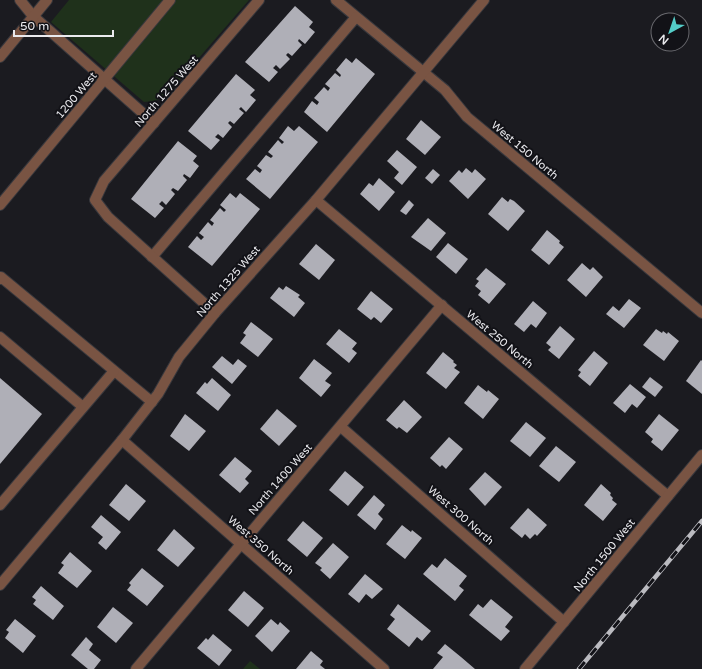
<svg xmlns="http://www.w3.org/2000/svg" width="702" height="669" font-family="'Varela Round',sans-serif">
  <style>
    .green { fill: #1f311b }
    .building { fill: #afafb7 }
    .lines { fill: none; stroke-linecap: round; stroke-linejoin: round }
    .minor-casing { stroke: #38383d; stroke-width: 12 }
    .minor { stroke: #795443; stroke-width: 10 }
    .rail-casing { stroke: #bbbbc0; stroke-width: 4.5 }
    .rail { stroke: #121217; stroke-width: 3; stroke-dasharray: 9; stroke-linecap: butt }
    .labels { text-anchor: middle; stroke-width: 4; stroke-linejoin: round; paint-order: stroke }
    .street-label { font-size: 11px; fill: #eaeaee; stroke: #121217 }
  </style>
  <rect width="100%" height="100%" fill="#1b1b20"/>
  <!-- green -->
  <g class="green">
    <polygon points="69,0 249,0 165,97 155,101 144,102 51,22"/>
    <polygon points="250,661 260,669 243,669"/>
  </g>
  <!-- building -->
  <g class="building">
    <polygon points="295,6 313,22 309,27 315,32 305,44 299,39 298,41 302,45 292,56 288,53 286,55 290,59 280,69 276,65 273,68 278,72 269,82 245,62"/>
    <polygon points="346,58 352,63 356,58 375,74 327,132 304,112 312,101 317,105 319,102 314,98 324,87 328,91 330,88 325,84 335,73 340,77 341,75 336,70"/>
    <polygon points="236,74 255,90 250,95 256,100 246,112 241,107 239,109 244,113 234,124 230,121 228,123 232,127 223,138 218,134 215,137 220,140 211,150 188,131"/>
    <polygon points="421,120 441,137 425,155 406,139"/>
    <polygon points="288,126 294,131 299,126 318,142 270,199 246,179 255,169 260,173 262,170 257,166 266,155 271,158 273,156 268,152 278,140 282,144 284,142 279,138"/>
    <polygon points="178,141 197,156 193,161 199,166 190,178 184,174 183,176 187,180 178,191 173,188 171,190 175,194 166,205 162,201 159,204 164,208 155,218 131,199"/>
    <polygon points="397,150 417,167 402,185 394,178 399,172 387,161"/>
    <polygon points="466,168 472,173 475,169 486,179 468,199 449,181 459,170 462,173"/>
    <polygon points="433,169 440,175 432,184 425,178"/>
    <polygon points="379,178 395,192 379,211 360,194 369,183 373,186"/>
    <polygon points="230,193 236,198 240,193 260,209 212,266 188,247 197,236 201,240 204,237 199,233 208,222 212,226 214,223 210,220 220,208 224,212 226,210 220,205"/>
    <polygon points="502,197 508,202 510,199 514,201 525,211 508,231 488,214"/>
    <polygon points="409,200 414,205 406,215 400,211"/>
    <polygon points="428,218 446,233 431,251 411,237"/>
    <polygon points="547,230 560,241 559,243 564,247 549,265 531,250"/>
    <polygon points="448,243 468,259 456,274 436,257"/>
    <polygon points="316,244 335,260 319,280 299,264"/>
    <polygon points="582,263 590,270 593,267 603,277 586,297 567,280"/>
    <polygon points="486,268 506,284 489,304 478,295 481,291 475,286 479,281 476,279"/>
    <polygon points="286,286 300,295 298,297 305,303 294,317 270,298 279,287 283,290"/>
    <polygon points="371,291 393,309 381,323 374,317 371,320 357,309"/>
    <polygon points="629,299 641,308 624,328 606,314 613,306 619,311"/>
    <polygon points="533,301 547,313 536,328 531,324 524,332 514,324"/>
    <polygon points="251,322 273,339 258,357 240,343 246,335 243,333"/>
    <polygon points="560,326 575,339 559,359 548,350 551,347 546,343"/>
    <polygon points="339,329 357,343 352,349 357,353 349,363 326,344"/>
    <polygon points="656,329 662,333 663,331 667,334 668,332 679,341 664,361 643,345"/>
    <polygon points="594,351 608,363 590,386 578,376 581,372 578,370"/>
    <polygon points="443,352 454,361 453,362 457,365 454,368 460,372 446,389 426,373"/>
    <polygon points="222,356 233,365 238,359 247,366 232,384 212,367"/>
    <polygon points="314,359 332,373 325,381 331,385 321,397 299,378"/>
    <polygon points="701,360 702,361 702,394 686,381"/>
    <polygon points="650,377 663,387 655,397 642,387"/>
    <polygon points="0,378 42,414 0,464"/>
    <polygon points="212,378 231,395 218,411 196,393 205,382 207,384"/>
    <polygon points="630,384 646,397 637,408 632,404 625,413 613,403"/>
    <polygon points="478,385 487,392 488,390 499,399 483,419 464,403"/>
    <polygon points="404,400 422,417 407,433 399,427 397,429 386,420"/>
    <polygon points="277,409 297,426 279,446 260,429"/>
    <polygon points="185,414 206,431 189,451 170,436"/>
    <polygon points="659,414 679,430 662,451 651,442 653,439 645,432"/>
    <polygon points="526,422 546,438 530,457 510,441"/>
    <polygon points="449,437 463,449 446,469 442,465 440,467 430,458"/>
    <polygon points="556,446 576,462 559,482 539,466"/>
    <polygon points="235,457 252,471 245,479 249,483 240,493 219,475"/>
    <polygon points="345,471 364,487 348,506 329,490"/>
    <polygon points="485,472 502,487 485,506 469,489"/>
    <polygon points="126,484 146,501 129,521 109,505"/>
    <polygon points="601,484 611,493 610,495 613,498 612,500 617,504 603,521 584,505"/>
    <polygon points="374,495 385,505 378,514 383,519 375,530 357,515"/>
    <polygon points="528,508 547,525 537,536 535,534 530,539 525,534 522,538 510,528"/>
    <polygon points="101,515 121,532 106,550 98,543 103,537 91,527"/>
    <polygon points="303,521 323,538 307,557 287,540"/>
    <polygon points="402,525 411,532 412,530 422,538 405,559 386,544"/>
    <polygon points="174,529 195,548 178,567 157,550"/>
    <polygon points="333,543 349,557 330,579 320,570 322,568 315,563"/>
    <polygon points="70,552 92,571 77,588 58,573 64,565 61,563"/>
    <polygon points="445,558 467,576 459,586 464,590 455,601 423,574 432,564 437,568"/>
    <polygon points="142,568 164,586 147,606 127,590 131,585 129,583"/>
    <polygon points="365,574 383,589 372,599 366,594 359,603 348,594"/>
    <polygon points="41,586 64,606 53,620 33,604 36,600 32,597"/>
    <polygon points="244,591 264,608 248,627 228,610"/>
    <polygon points="491,599 513,617 505,627 510,631 501,641 469,615 478,604 483,608"/>
    <polygon points="398,604 431,631 422,641 417,637 409,647 387,629 395,619 390,615"/>
    <polygon points="113,607 133,623 116,643 97,627"/>
    <polygon points="15,619 36,636 23,653 5,638 9,632 6,630"/>
    <polygon points="271,619 278,625 280,622 290,631 272,652 255,636"/>
    <polygon points="213,634 232,650 219,666 197,648 206,638 208,640"/>
    <polygon points="86,637 93,644 89,650 101,660 94,669 88,669 71,655"/>
    <polygon points="445,644 461,657 475,669 433,669 443,657 437,653"/>
    <polygon points="311,651 323,661 320,665 325,669 296,669"/>
  </g>
  <g class="lines">
    <defs>
      <g id="minor">
        <polyline points="20,0 33,16 154,123"/>
        <polyline points="336,0 445,90 467,117 702,313"/>
        <polyline points="0,57 47,0"/>
        <polyline points="316,200 668,496"/>
        <polyline points="0,205 170,0"/>
        <polyline points="152,257 356,17"/>
        <polyline points="0,279 1,277 152,402"/>
        <polyline points="215,313 108,217 95,200 104,181 259,0"/>
        <polyline points="0,337 83,407"/>
        <polyline points="341,427 564,622"/>
        <polyline points="122,440 384,669"/>
        <polyline points="0,505 114,371"/>
        <polyline points="0,585 122,440 158,394 179,357 215,313 316,200 484,0"/>
        <polyline points="136,669 442,305"/>
        <polyline points="525,669 702,455"/>
      </g>
    </defs>
    <!-- minor casing -->
    <use href="#minor" class="minor-casing"/>
    <!-- minor -->
    <use href="#minor" class="minor"/>
    <defs>
      <polyline id="rail" points="579,669 702,521"/>
    </defs>
    <!-- rail casing -->
    <use href="#rail" class="rail-casing"/>
    <!-- rail -->
    <use href="#rail" class="rail"/>
  </g>
  <g class="labels">
    <!-- street labels -->
    <g class="street-label">
      <text transform="translate(166 91) rotate(-49)" y="4">North 1275 West</text>
      <text transform="translate(76 95) rotate(-50)" y="4">1200 West</text>
      <text transform="translate(525 150) rotate(40)" y="4">West 150 North</text>
      <text transform="translate(228 281) rotate(-49)" y="4">North 1325 West</text>
      <text transform="translate(500 339) rotate(40)" y="4">West 250 North</text>
      <text transform="translate(280 479) rotate(-49)" y="4">North 1400 West</text>
      <text transform="translate(461 515) rotate(41)" y="4">West 300 North</text>
      <text transform="translate(261 545) rotate(41)" y="4">West 350 North</text>
      <text transform="translate(604 555) rotate(-51)" y="4">North 1500 West</text>
    </g>
  </g>
  <!-- north arrow -->
  <g transform="translate(670 32) rotate(220)"><circle r="19" fill="#121217" stroke="#68686d"/>
  <path d="M0-3L7 15L0 10L-7 15Z" fill="#54cdc8"/>
  <text y="-6" font-size="11" font-weight="bold" text-anchor="middle" fill="#eaeaee">N</text>
  </g>
  <!-- scale -->
  <path d="M14 30v6h99v-6" fill="none" stroke="#eaeaee" stroke-width="2"/>
  <text x="20" y="30" font-size="12" fill="#eaeaee" stroke="#121217" stroke-width="3" paint-order="stroke">50 m</text>
</svg>
